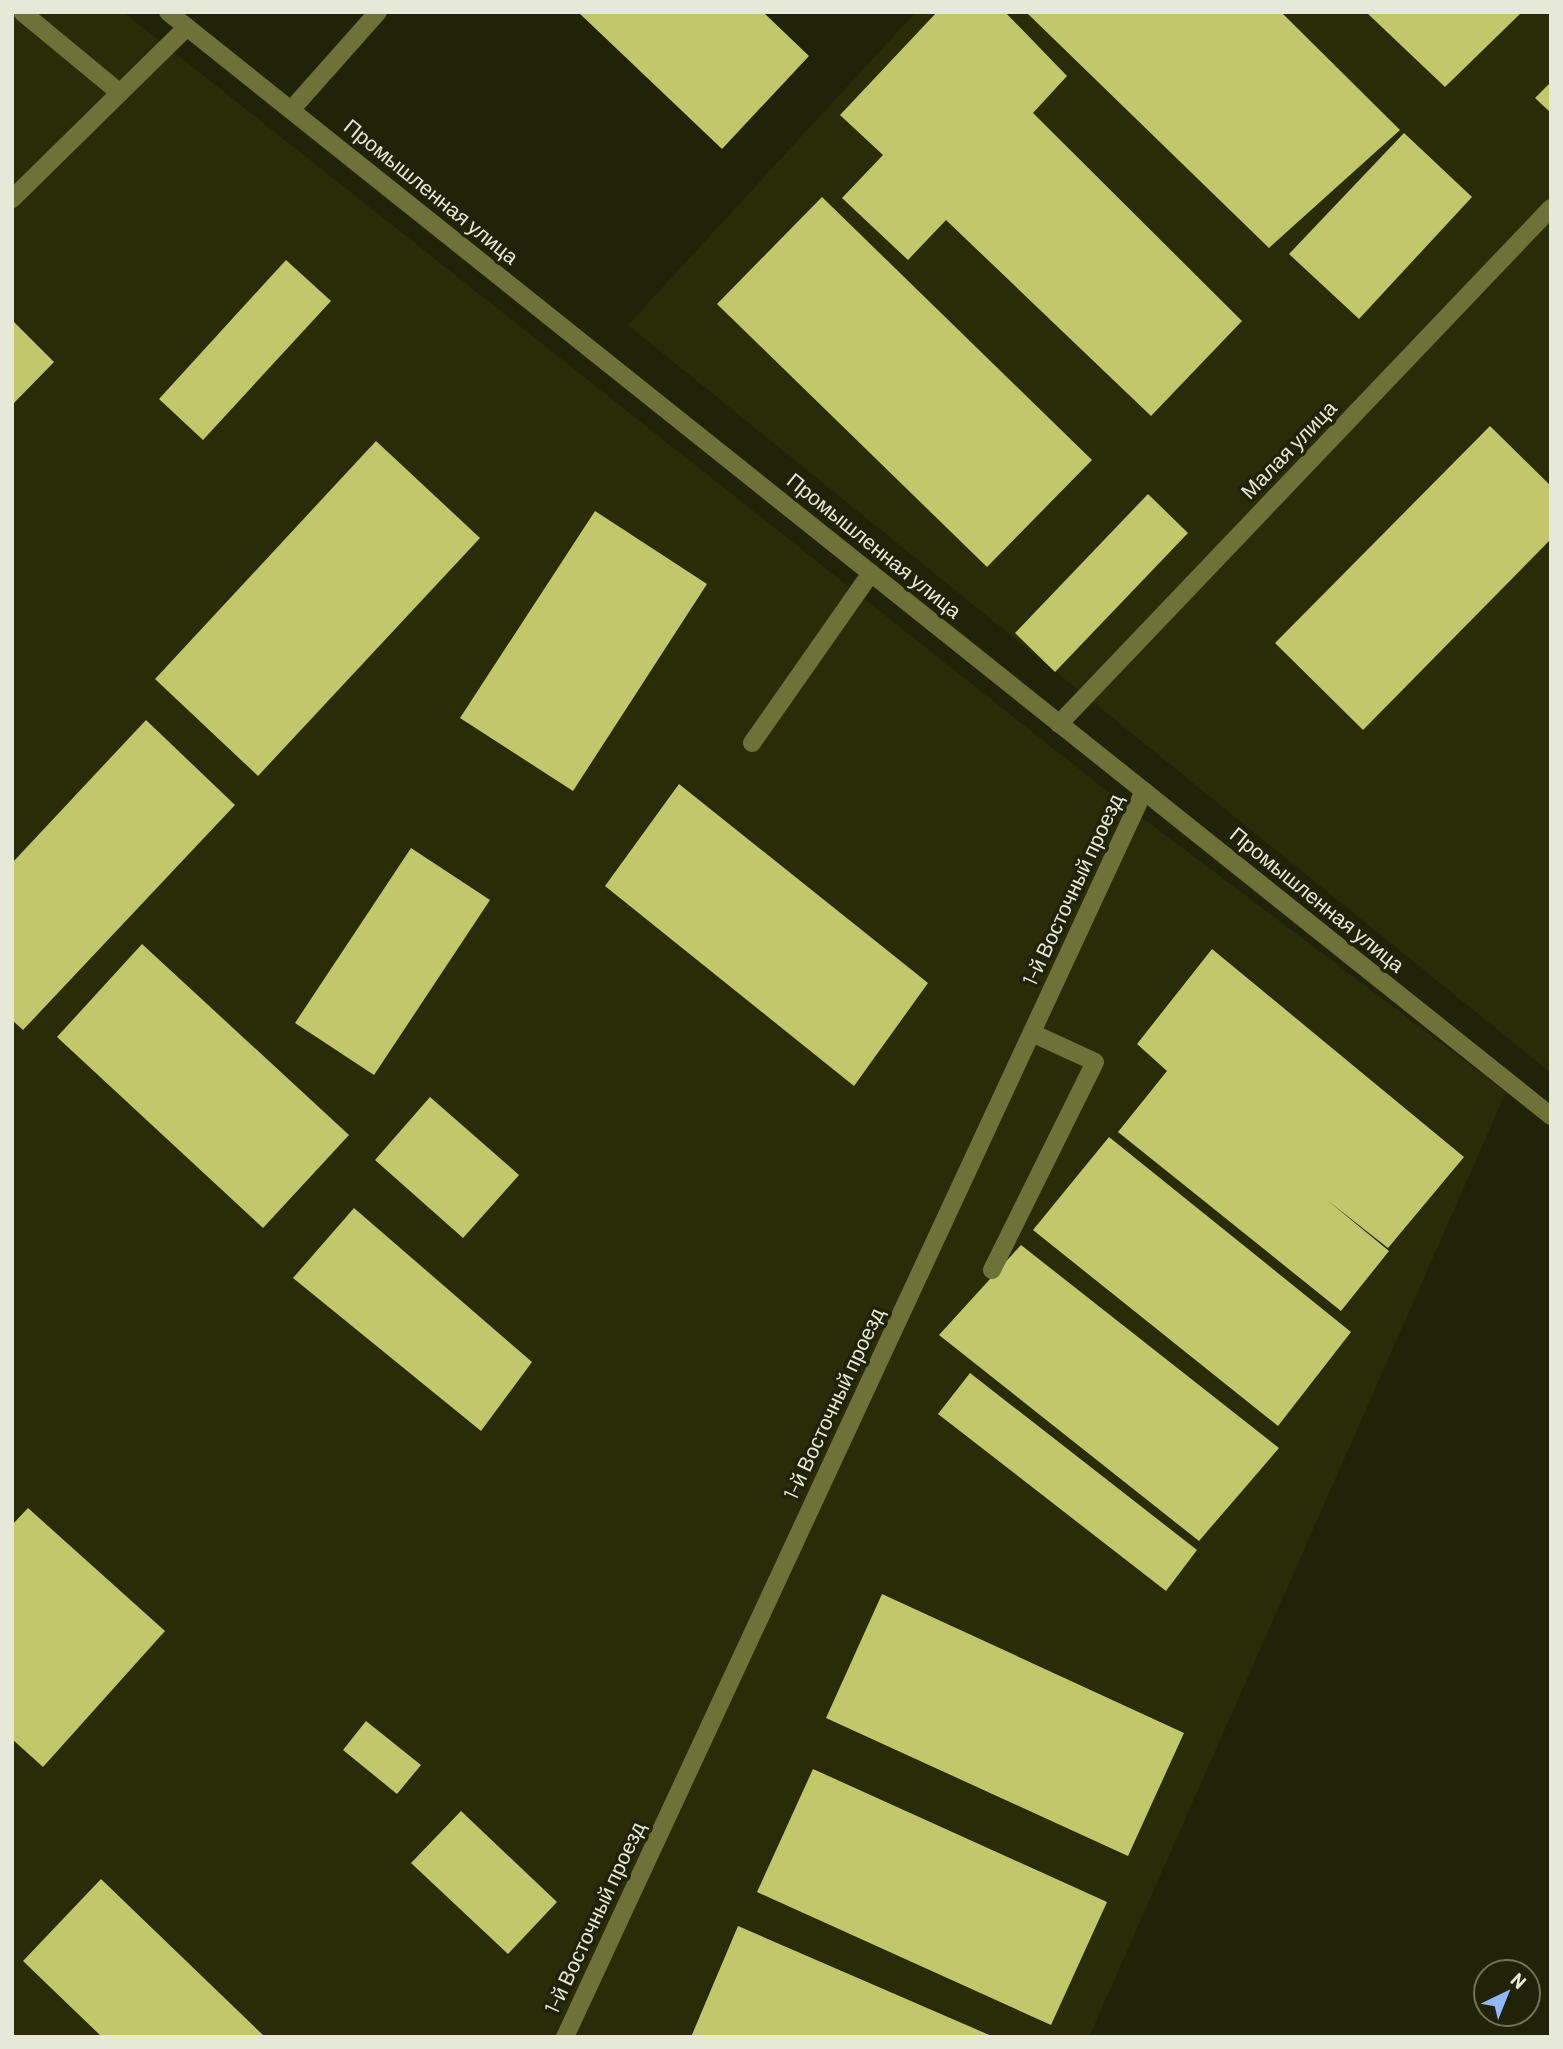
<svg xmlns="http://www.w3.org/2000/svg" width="1563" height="2049" font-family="Barlow,sans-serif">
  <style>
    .built { fill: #2a2c08 }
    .building { fill: #c2c76b }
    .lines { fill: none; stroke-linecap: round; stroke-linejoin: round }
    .minor { stroke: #6e7238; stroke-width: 18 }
    .labels { text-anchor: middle; stroke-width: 7; stroke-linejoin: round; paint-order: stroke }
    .street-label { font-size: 21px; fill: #e6e8d8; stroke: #212308 }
  </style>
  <rect width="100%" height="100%" fill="#212308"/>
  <!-- built -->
  <g class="built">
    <polygon points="12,12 123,12 1112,795 1506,1092 1089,2037 12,2037"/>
    <polygon points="916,12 1551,12 1551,1073 628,325"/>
  </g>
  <!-- building -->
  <g class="building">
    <polygon points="578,12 763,12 809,56 722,149"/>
    <polygon points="937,12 1005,12 1067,76 1033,113 1242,321 1151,416 946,220 908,260 842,198 883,155 840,115"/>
    <polygon points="1026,12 1281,12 1400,130 1269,248"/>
    <polygon points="1366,12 1522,12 1445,87"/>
    <polygon points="1551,82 1551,113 1535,98"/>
    <polygon points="1404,133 1472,197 1359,319 1289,254"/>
    <polygon points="822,197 1092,460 987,567 717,304"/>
    <polygon points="286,260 331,301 203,440 159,399"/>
    <polygon points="12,320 54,362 12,405"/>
    <polygon points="1490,426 1551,486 1551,539 1363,730 1275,643"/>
    <polygon points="376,441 480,538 258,776 155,679"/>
    <polygon points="1148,494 1188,533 1055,672 1015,633"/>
    <polygon points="595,511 707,584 573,791 460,718"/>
    <polygon points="146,720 235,805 23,1030 12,1020 12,863"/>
    <polygon points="679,784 928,983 854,1086 605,886"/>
    <polygon points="411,848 490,900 374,1075 295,1023"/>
    <polygon points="142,944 349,1135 263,1228 57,1037"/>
    <polygon points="1212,949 1464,1157 1388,1248 1327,1200 1389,1251 1341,1311 1118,1132 1167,1071 1137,1044"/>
    <polygon points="430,1097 519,1175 463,1238 375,1160"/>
    <polygon points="1109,1137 1351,1332 1278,1426 1033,1230"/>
    <polygon points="354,1208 532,1362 481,1431 293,1278"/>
    <polygon points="1021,1245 1279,1448 1199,1541 939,1335"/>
    <polygon points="970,1373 1197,1550 1166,1591 938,1414"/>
    <polygon points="28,1508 165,1631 43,1767 12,1739 12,1525"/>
    <polygon points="882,1594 1184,1733 1128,1856 826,1718"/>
    <polygon points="366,1721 421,1765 397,1794 343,1750"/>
    <polygon points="813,1769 1107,1902 1051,2025 757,1892"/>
    <polygon points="461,1811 557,1902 508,1954 411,1863"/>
    <polygon points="101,1879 265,2037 102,2037 23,1961"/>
    <polygon points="738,1926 994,2037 691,2037"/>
  </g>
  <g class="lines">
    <!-- minor -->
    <g class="minor">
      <polyline points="22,12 120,93"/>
      <polyline points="168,12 1551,1116"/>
      <polyline points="291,110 378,12"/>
      <polyline points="12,199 187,27"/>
      <polyline points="1059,724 1551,208"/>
      <polyline points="752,743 871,573"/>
      <polyline points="992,1270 1095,1062 1032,1033"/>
      <polyline points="565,2037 1144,791"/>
    </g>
  </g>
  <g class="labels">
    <!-- street labels -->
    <g class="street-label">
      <text transform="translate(431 192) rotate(39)" y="7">Промышленная улица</text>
      <text transform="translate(1289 450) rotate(-46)" y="7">Малая улица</text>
      <text transform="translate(874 546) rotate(39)" y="7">Промышленная улица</text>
      <text transform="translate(1073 890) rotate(-65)" y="7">1-й Восточный проезд</text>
      <text transform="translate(1317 900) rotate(39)" y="7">Промышленная улица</text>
      <text transform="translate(834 1404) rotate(-65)" y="7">1-й Восточный проезд</text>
      <text transform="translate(595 1918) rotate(-65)" y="7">1-й Восточный проезд</text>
    </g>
  </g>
  <!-- border -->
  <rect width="1563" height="2049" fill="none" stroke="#e6e8d8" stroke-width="28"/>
  <!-- north arrow -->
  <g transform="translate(1507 1993) rotate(43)"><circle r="33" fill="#212308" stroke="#70725b" stroke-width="2"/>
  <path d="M0-5L12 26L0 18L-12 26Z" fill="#91b8fd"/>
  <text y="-10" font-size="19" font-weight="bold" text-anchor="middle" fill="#e6e8d8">N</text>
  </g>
</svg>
